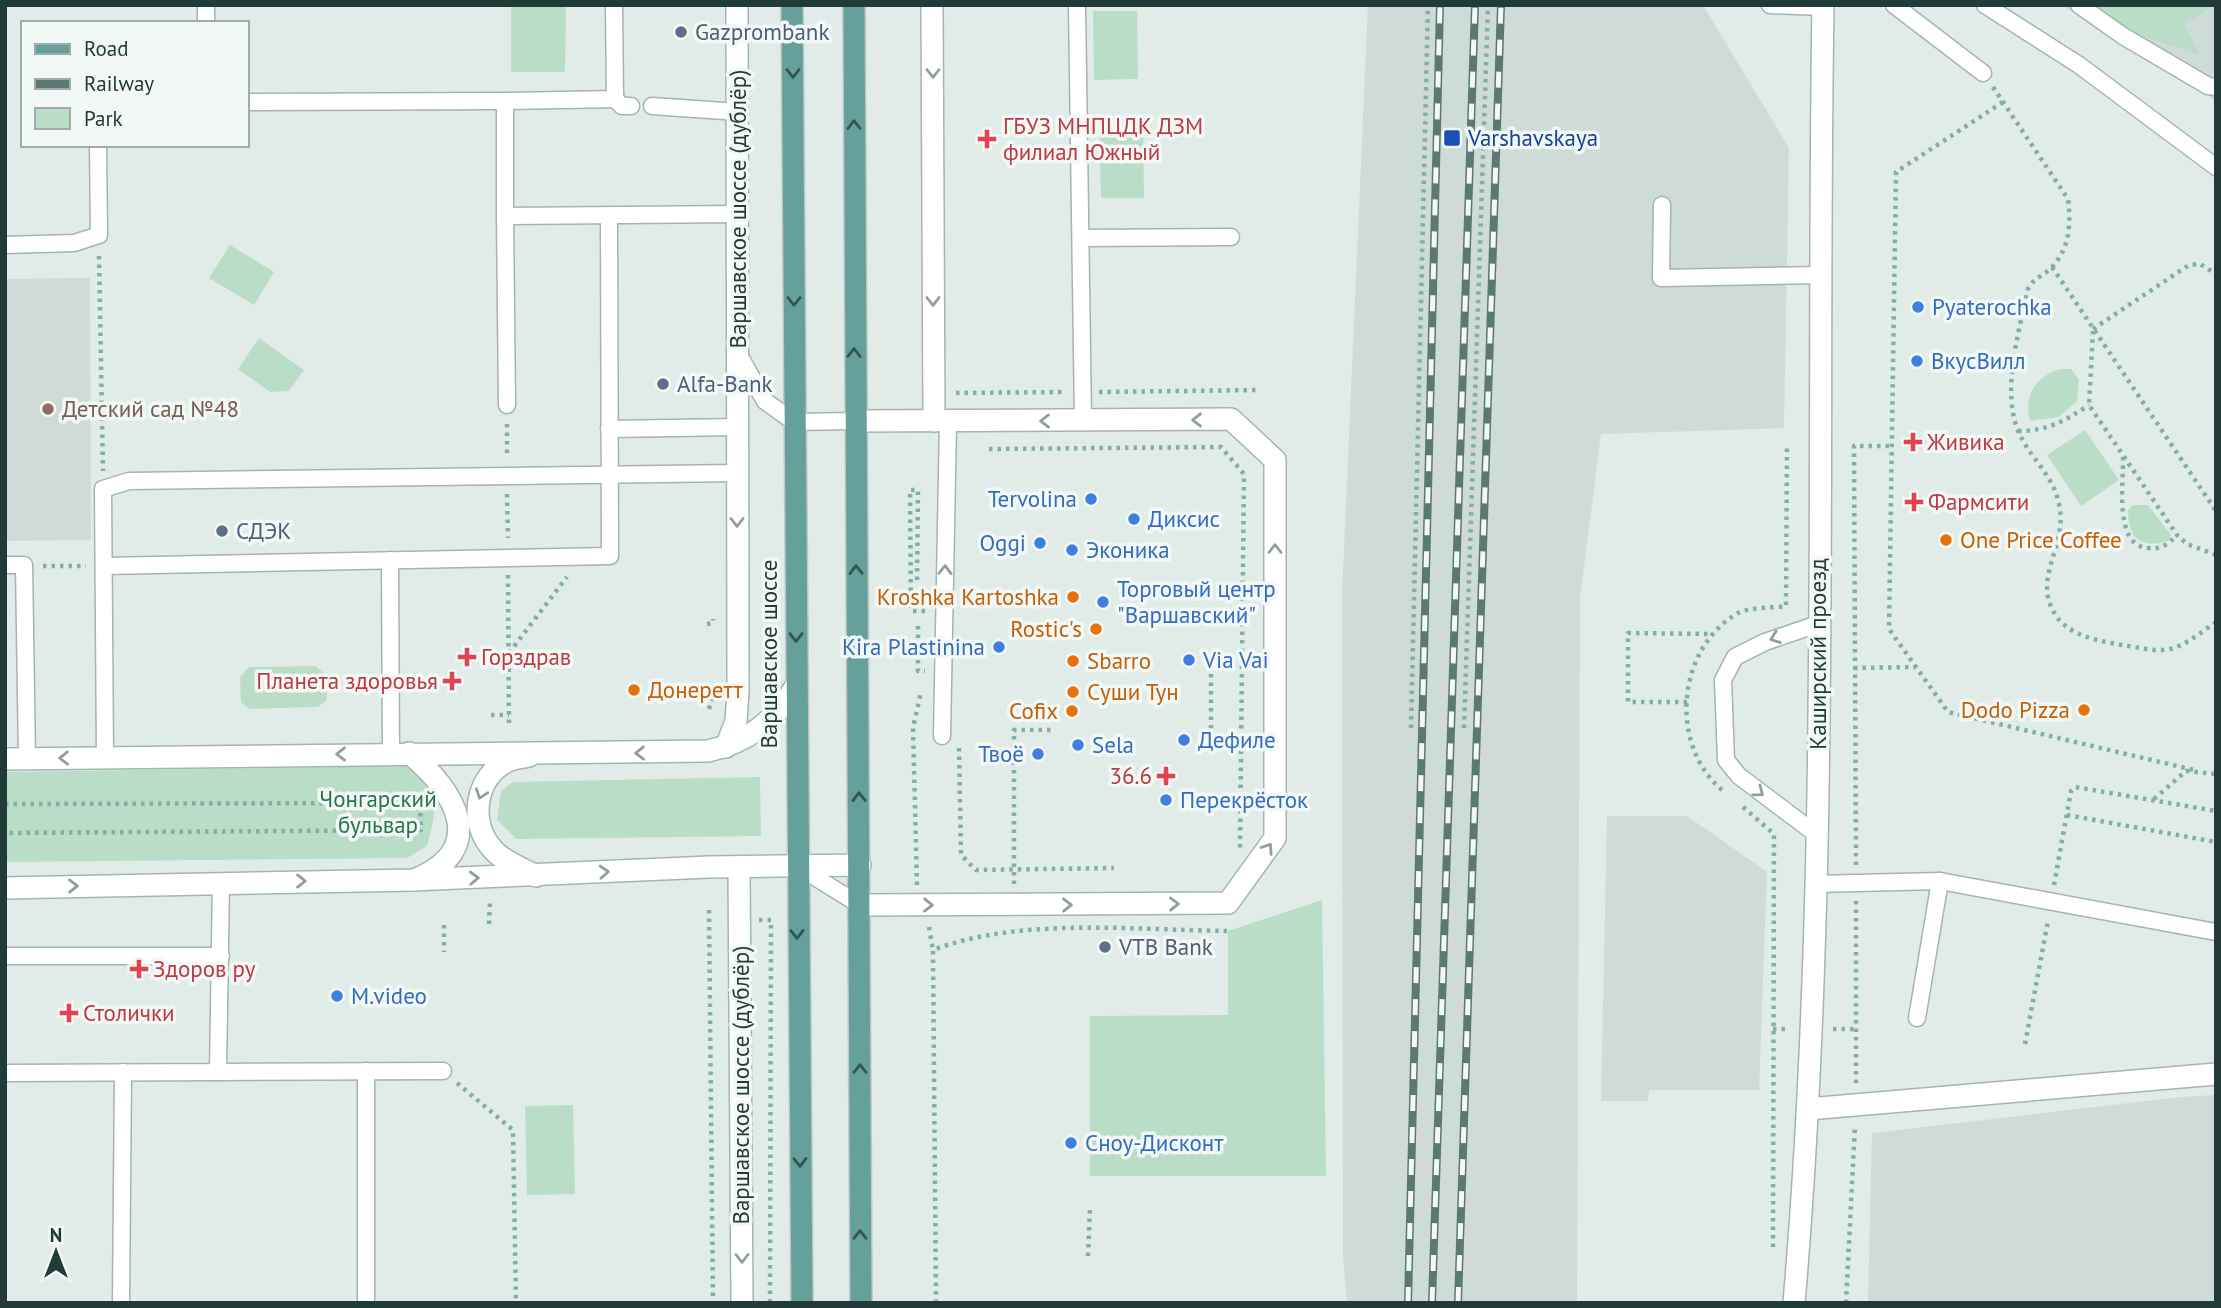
<svg xmlns="http://www.w3.org/2000/svg" width="2221" height="1308" font-family="'PT Sans',sans-serif">
  <style>
    .built { fill: #cfdbd7 }
    .green { fill: #baddc8 }
    .lines { fill: none; stroke-linecap: round; stroke-linejoin: round }
    .lane-casing { stroke: #a4b4b0; stroke-width: 19 }
    .street-casing { stroke: #a4b4b0; stroke-width: 24 }
    .secondary-casing { stroke: #9fb7b2; stroke-width: 24 }
    .primary-casing { stroke: #c1c8c7; stroke-width: 24 }
    .path { stroke: #81afa7; stroke-width: 4.5; stroke-dasharray: 3.5 5; stroke-linecap: butt }
    .lane { stroke: #fff; stroke-width: 16 }
    .street { stroke: #fff; stroke-width: 21 }
    .secondary { stroke: #fff; stroke-width: 21 }
    .primary { stroke: #65a19a; stroke-width: 21 }
    .rail-casing { stroke: #5c7874; stroke-width: 8 }
    .rail { stroke: #f1f8f6; stroke-width: 5; stroke-dasharray: 16; stroke-linecap: butt }
    .oneway { stroke: #325550 }
    .oneway2 { stroke: #909e9c }
    .service-dot { fill: #5c6f8a; stroke: #f1f8f6; stroke-width: 2.5 }
    .transit-dot { fill: #1a4fb4; stroke: #f1f8f6; stroke-width: 2.5 }
    .health-dot { fill: #e0444e; stroke: #f1f8f6; stroke-width: 2.5 }
    .shop-dot { fill: #3f7fe0; stroke: #f1f8f6; stroke-width: 2.5 }
    .education-dot { fill: #8d6e63; stroke: #f1f8f6; stroke-width: 2.5 }
    .food-dot { fill: #e8710a; stroke: #f1f8f6; stroke-width: 2.5 }
    .labels { text-anchor: middle; stroke-width: 7; stroke-linejoin: round; paint-order: stroke }
    .service-label { font-size: 23px; fill: #4e5e75; stroke: #f1f8f6; text-anchor: start }
    .health-label { font-size: 23px; fill: #be3a42; stroke: #f1f8f6; text-anchor: start }
    .transit-label { font-size: 23px; fill: #164399; stroke: #f1f8f6; text-anchor: start }
    .street-label { font-size: 23px; fill: #213c38; stroke: #f1f8f6 }
    .shop-label { font-size: 23px; fill: #366cbe; stroke: #f1f8f6; text-anchor: start }
    .education-label { font-size: 23px; fill: #785e54; stroke: #f1f8f6; text-anchor: start }
    .food-label { font-size: 23px; fill: #c56008; stroke: #f1f8f6; text-anchor: start }
    .park-label { font-size: 23px; fill: #2b7350; stroke: #f1f8f6 }
  </style>
  <rect width="100%" height="100%" fill="#e1ece8"/>
  <!-- built -->
  <g class="built">
    <polygon points="1368,5 1703,5 1789,148 1784,428 1601,434 1580,598 1577,1303 1347,1303 1343,1256 1342,595"/>
    <polygon points="2061,5 2216,5 2216,103 2201,87"/>
    <polygon points="90,278 91,540 5,541 5,279"/>
    <polygon points="1607,816 1687,816 1767,872 1759,1090 1649,1090 1648,1101 1601,1101"/>
    <polygon points="2216,1095 2216,1303 1868,1303 1872,1133 2181,1097"/>
  </g>
  <!-- green -->
  <g class="green">
    <polygon points="511,5 566,5 565,72 511,72"/>
    <polygon points="2080,5 2215,5 2184,24 2200,55 2109,25"/>
    <polygon points="1093,11 1137,11 1138,79 1094,80"/>
    <polygon points="1143,118 1144,198 1101,198 1099,119"/>
    <polygon points="230,245 274,272 254,305 209,278"/>
    <polygon points="259,338 304,370 289,391 270,392 238,369"/>
    <path d="M 2061,369 L 2071,369 L 2079,380 L 2077,401 L 2059,417 L 2030,421 C 2023,395 2036,376 2061,369 Z"/>
    <polygon points="2085,430 2119,480 2081,506 2047,455"/>
    <path d="M 2133,505 L 2148,505 L 2171,535 L 2168,541 C 2140,549 2128,538 2128,511 Z"/>
    <polygon points="316,666 326,676 327,700 318,707 249,709 241,702 240,677 249,667"/>
    <path d="M 406,766 C 440,794 438,806 427,846 L 407,858 L 5,862 L 5,772 Z"/>
    <polygon points="760,777 761,836 516,839 497,820 501,791 512,782"/>
    <polygon points="1322,900 1326,1176 1090,1176 1090,1016 1228,1015 1228,931"/>
    <polygon points="573,1105 575,1194 527,1195 525,1106"/>
  </g>
  <g class="lines">
    <defs>
      <g id="lane">
        <polyline points="614,5 615,99 505,101 505,216 738,214"/>
        <polyline points="1077,5 1083,421"/>
        <polyline points="1770,5 1823,7"/>
        <polyline points="1894,5 1983,73"/>
        <polyline points="1985,5 2079,65 2216,167"/>
        <polyline points="2079,5 2123,36 2208,86 2216,87"/>
        <polyline points="206,23 206,5"/>
        <polyline points="615,99 622,106 631,106"/>
        <polyline points="247,102 505,101"/>
        <polyline points="652,106 738,112"/>
        <polyline points="1662,205 1661,278 1821,275"/>
        <polyline points="505,216 507,405"/>
        <polyline points="1081,238 1231,237"/>
        <polyline points="5,245 74,243 99,235 98,145"/>
        <polyline points="739,355 765,401 794,422 854,421"/>
        <polyline points="609,429 737,427"/>
        <polyline points="390,560 391,754"/>
        <polyline points="5,565 24,565 27,759"/>
        <polyline points="104,566 610,556 609,216"/>
        <polyline points="942,736 948,421"/>
        <polyline points="105,757 103,489 129,481 737,473"/>
        <polyline points="1816,834 1739,776 1726,760 1723,680 1735,657 1765,642 1818,624"/>
        <polyline points="797,866 860,905"/>
        <polyline points="1814,884 1940,881 2216,932"/>
        <polyline points="5,956 221,956"/>
        <polyline points="1917,1018 1940,881"/>
        <polyline points="366,1071 366,1303"/>
        <polyline points="218,1072 443,1071"/>
        <polyline points="5,1073 218,1072 221,882"/>
        <polyline points="121,1303 123,1072"/>
      </g>
      <g id="street">
        <polyline points="932,5 934,421"/>
        <polyline points="854,421 1231,419 1275,460 1275,838 1228,903 860,905"/>
        <path d="M 409,753 C 456,791 490,850 414,880"/>
        <path d="M 529,756 C 522,758 514,758 508,761 C 476,776 469,820 490,846 C 500,860 521,868 536,876"/>
        <polyline points="1808,1109 2216,1074"/>
        <path d="M 1794,1303 C 1831,872 1816,437 1823,5"/>
      </g>
      <g id="secondary">
        <polyline points="726,747 736,721 738,692 737,5"/>
        <path d="M 5,759 L 708,751 C 749,742 774,721 796,686"/>
        <polyline points="739,867 742,1303"/>
        <polyline points="5,888 412,880 709,867 860,865"/>
      </g>
      <g id="primary">
        <polyline points="792,5 802,1303"/>
        <polyline points="854,5 861,1303"/>
      </g>
    </defs>
    <!-- lane casing -->
    <use href="#lane" class="lane-casing"/>
    <!-- street casing -->
    <use href="#street" class="street-casing"/>
    <!-- secondary casing -->
    <use href="#secondary" class="secondary-casing"/>
    <!-- primary casing -->
    <use href="#primary" class="primary-casing"/>
    <!-- path -->
    <g class="path">
      <path d="M 1993,87 L 2068,199 C 2071,223 2070,248 2052,267 C 2044,276 2033,278 2028,289 C 2019,332 2000,394 2020,435 C 2032,460 2053,475 2059,504 C 2067,540 2042,567 2048,597 C 2057,636 2095,640 2128,646 C 2142,648 2156,652 2170,649 C 2187,645 2201,632 2216,622"/>
      <polyline points="2003,102 1896,172 1889,629 1948,712 2194,770"/>
      <polyline points="99,256 103,471"/>
      <polyline points="2052,267 2216,511"/>
      <polyline points="2093,329 2189,265 2200,264 2216,274"/>
      <polyline points="2093,331 2089,405 2177,535 2187,544 2216,555"/>
      <polyline points="1099,392 1257,390"/>
      <polyline points="956,393 1063,392"/>
      <polyline points="507,424 507,458"/>
      <path d="M 2018,431 C 2047,431 2065,421 2089,405"/>
      <polyline points="989,449 1221,447 1244,474 1240,848"/>
      <path d="M 2123,457 C 2124,483 2113,545 2148,548 C 2161,550 2168,544 2177,535"/>
      <polyline points="507,494 508,538"/>
      <polyline points="43,566 86,566"/>
      <polyline points="508,575 509,728"/>
      <polyline points="917,580 918,490 910,490 911,611 926,611"/>
      <polyline points="707,624 713,623 713,619"/>
      <polyline points="918,626 918,671 925,671"/>
      <polyline points="509,653 567,577"/>
      <polyline points="1854,668 1916,667"/>
      <polyline points="1211,674 1211,729"/>
      <polyline points="1687,702 1628,702 1628,633 1713,634"/>
      <polyline points="709,709 713,696"/>
      <polyline points="491,715 509,715"/>
      <polyline points="1411,728 1428,5"/>
      <polyline points="1464,728 1488,5"/>
      <polyline points="959,748 961,855 976,870 1114,868"/>
      <path d="M 1722,790 C 1669,745 1676,649 1738,613 C 1750,607 1772,608 1786,606 L 1787,446"/>
      <polyline points="2154,799 2186,771 2216,774"/>
      <polyline points="5,804 420,803 421,830 5,833"/>
      <polyline points="1743,807 1774,834 1773,1249"/>
      <polyline points="2067,815 2216,842"/>
      <polyline points="1856,865 1854,446 1891,446"/>
      <polyline points="1014,884 1014,730 1051,730"/>
      <polyline points="917,885 913,728 921,692"/>
      <polyline points="2054,885 2071,791 2075,787 2216,811"/>
      <polyline points="1856,901 1856,1085"/>
      <polyline points="709,910 713,1303"/>
      <polyline points="759,920 771,920 770,1303"/>
      <polyline points="489,924 490,901"/>
      <polyline points="444,925 444,952"/>
      <polyline points="929,927 933,950"/>
      <polyline points="1773,1029 1789,1029"/>
      <polyline points="1833,1029 1856,1029"/>
      <polyline points="2025,1044 2048,921"/>
      <polyline points="457,1083 513,1130 516,1303"/>
      <polyline points="1088,1256 1090,1207"/>
      <path d="M 936,1303 L 933,950 C 1019,917 1135,930 1228,931"/>
      <polyline points="1846,1303 1855,1125"/>
    </g>
    <!-- lane -->
    <use href="#lane" class="lane"/>
    <!-- street -->
    <use href="#street" class="street"/>
    <!-- secondary -->
    <use href="#secondary" class="secondary"/>
    <!-- primary -->
    <use href="#primary" class="primary"/>
    <defs>
      <g id="rail">
        <polyline points="1408,1303 1440,5"/>
        <polyline points="1432,1303 1475,5"/>
        <polyline points="1458,1303 1501,5"/>
      </g>
    </defs>
    <!-- rail casing -->
    <use href="#rail" class="rail-casing"/>
    <!-- rail -->
    <use href="#rail" class="rail"/>
  </g>
  <!-- one-way arrows -->
  <defs><path id="oneway-chevron" d="M-2-3.5L2.5 0L-2 3.5" fill="none" stroke-width="1.6" stroke-linecap="round" stroke-linejoin="round" transform="scale(1.75)"/></defs>
  <g class="oneway">
    <use href="#oneway-chevron" transform="translate(793 73) rotate(90)"/>
    <use href="#oneway-chevron" transform="translate(854 125) rotate(-90)"/>
    <use href="#oneway-chevron" transform="translate(794 301) rotate(90)"/>
    <use href="#oneway-chevron" transform="translate(854 353) rotate(-90)"/>
    <use href="#oneway-chevron" transform="translate(856 570) rotate(-91)"/>
    <use href="#oneway-chevron" transform="translate(796 637) rotate(90)"/>
    <use href="#oneway-chevron" transform="translate(859 797) rotate(-91)"/>
    <use href="#oneway-chevron" transform="translate(797 934) rotate(89)"/>
    <use href="#oneway-chevron" transform="translate(860 1069) rotate(-90)"/>
    <use href="#oneway-chevron" transform="translate(800 1162) rotate(89)"/>
    <use href="#oneway-chevron" transform="translate(860 1235) rotate(-90)"/>
  </g>
  <g class="oneway2">
    <use href="#oneway-chevron" transform="translate(933 73) rotate(90)"/>
    <use href="#oneway-chevron" transform="translate(933 301) rotate(90)"/>
    <use href="#oneway-chevron" transform="translate(1197 420) rotate(179)"/>
    <use href="#oneway-chevron" transform="translate(1045 421) rotate(180)"/>
    <use href="#oneway-chevron" transform="translate(737 522) rotate(90)"/>
    <use href="#oneway-chevron" transform="translate(1275 549) rotate(-90)"/>
    <use href="#oneway-chevron" transform="translate(945 570) rotate(-89)"/>
    <use href="#oneway-chevron" transform="translate(1775 638) rotate(160)"/>
    <use href="#oneway-chevron" transform="translate(640 753) rotate(179)"/>
    <use href="#oneway-chevron" transform="translate(341 754) rotate(179)"/>
    <use href="#oneway-chevron" transform="translate(64 758) rotate(179)"/>
    <use href="#oneway-chevron" transform="translate(1759 792) rotate(37)"/>
    <use href="#oneway-chevron" transform="translate(481 794) rotate(109)"/>
    <use href="#oneway-chevron" transform="translate(1268 848) rotate(-56)"/>
    <use href="#oneway-chevron" transform="translate(604 872) rotate(-3)"/>
    <use href="#oneway-chevron" transform="translate(474 878) rotate(-2)"/>
    <use href="#oneway-chevron" transform="translate(301 881)"/>
    <use href="#oneway-chevron" transform="translate(73 886) rotate(-1)"/>
    <use href="#oneway-chevron" transform="translate(1174 904) rotate(-1)"/>
    <use href="#oneway-chevron" transform="translate(928 905) rotate(1)"/>
    <use href="#oneway-chevron" transform="translate(1067 905) rotate(-1)"/>
    <use href="#oneway-chevron" transform="translate(742 1258) rotate(90)"/>
  </g>
  <!-- markers -->
  <g class="service-dot">
    <circle cx="681" cy="32" r="7"/>
    <circle cx="663" cy="384" r="7"/>
    <circle cx="222" cy="531" r="7"/>
    <circle cx="1105" cy="947" r="7"/>
  </g>
  <rect class="transit-dot" x="1443" y="129" width="18" height="18" rx="3.5"/>
  <g class="health-dot">
    <path d="M983.5 128.5h7v7h7v7h-7v7h-7v-7h-7v-7h7z"/>
    <path d="M1909.5 431.5h7v7h7v7h-7v7h-7v-7h-7v-7h7z"/>
    <path d="M1910.5 491.5h7v7h7v7h-7v7h-7v-7h-7v-7h7z"/>
    <path d="M463.5 646.5h7v7h7v7h-7v7h-7v-7h-7v-7h7z"/>
    <path d="M448.5 670.5h7v7h7v7h-7v7h-7v-7h-7v-7h7z"/>
    <path d="M1162.5 765.5h7v7h7v7h-7v7h-7v-7h-7v-7h7z"/>
    <path d="M135.5 958.5h7v7h7v7h-7v7h-7v-7h-7v-7h7z"/>
    <path d="M65.5 1002.5h7v7h7v7h-7v7h-7v-7h-7v-7h7z"/>
  </g>
  <g class="shop-dot">
    <circle cx="1918" cy="307" r="7"/>
    <circle cx="1917" cy="361" r="7"/>
    <circle cx="1091" cy="499" r="7"/>
    <circle cx="1134" cy="519" r="7"/>
    <circle cx="1040" cy="543" r="7"/>
    <circle cx="1072" cy="550" r="7"/>
    <circle cx="1103" cy="602" r="7"/>
    <circle cx="999" cy="647" r="7"/>
    <circle cx="1189" cy="660" r="7"/>
    <circle cx="1184" cy="740" r="7"/>
    <circle cx="1078" cy="745" r="7"/>
    <circle cx="1038" cy="754" r="7"/>
    <circle cx="1166" cy="800" r="7"/>
    <circle cx="337" cy="996" r="7"/>
    <circle cx="1071" cy="1143" r="7"/>
  </g>
  <circle class="education-dot" cx="48" cy="409" r="7"/>
  <g class="food-dot">
    <circle cx="1946" cy="540" r="7"/>
    <circle cx="1073" cy="597" r="7"/>
    <circle cx="1096" cy="629" r="7"/>
    <circle cx="1073" cy="661" r="7"/>
    <circle cx="634" cy="690" r="7"/>
    <circle cx="1073" cy="692" r="7"/>
    <circle cx="2084" cy="710" r="7"/>
    <circle cx="1072" cy="711" r="7"/>
  </g>
  <g class="labels">
    <!-- service labels -->
    <g class="service-label">
      <text x="695" y="40">Gazprombank</text>
      <text x="677" y="392">Alfa-Bank</text>
      <text x="236" y="539">СДЭК</text>
      <text x="1119" y="955">VTB Bank</text>
    </g>
    <!-- health labels -->
    <g class="health-label">
      <text x="1003" y="134">ГБУЗ МНПЦДК ДЗМ<tspan x="1003" dy="26">филиал Южный</tspan></text>
      <text x="1927" y="450">Живика</text>
      <text x="1928" y="510">Фармсити</text>
      <text x="481" y="665">Горздрав</text>
      <text x="438" y="689" text-anchor="end">Планета здоровья</text>
      <text x="1152" y="784" text-anchor="end">36.6</text>
      <text x="153" y="977">Здоров ру</text>
      <text x="83" y="1021">Столички</text>
    </g>
    <!-- transit labels -->
    <g class="transit-label">
      <text x="1468" y="146">Varshavskaya</text>
    </g>
    <!-- street labels -->
    <g class="street-label">
      <text transform="translate(738 209) rotate(-90)" y="8">Варшавское шоссе (дублёр)</text>
      <text transform="translate(769 654) rotate(-90)" y="8">Варшавское шоссе</text>
      <text transform="translate(1818 654) rotate(-90)" y="8">Каширский проезд</text>
      <text transform="translate(741 1085) rotate(-90)" y="8">Варшавское шоссе (дублёр)</text>
    </g>
    <!-- shop labels -->
    <g class="shop-label">
      <text x="1932" y="315">Pyaterochka</text>
      <text x="1931" y="369">ВкусВилл</text>
      <text x="1077" y="507" text-anchor="end">Tervolina</text>
      <text x="1148" y="527">Диксис</text>
      <text x="1026" y="551" text-anchor="end">Oggi</text>
      <text x="1086" y="558">Эконика</text>
      <text x="1117" y="597">Торговый центр<tspan x="1117" dy="26">"Варшавский"</tspan></text>
      <text x="985" y="655" text-anchor="end">Kira Plastinina</text>
      <text x="1203" y="668">Via Vai</text>
      <text x="1198" y="748">Дефиле</text>
      <text x="1092" y="753">Sela</text>
      <text x="1024" y="762" text-anchor="end">Твоё</text>
      <text x="1180" y="808">Перекрёсток</text>
      <text x="351" y="1004">M.video</text>
      <text x="1085" y="1151">Сноу-Дисконт</text>
    </g>
    <!-- education labels -->
    <g class="education-label">
      <text x="62" y="417">Детский сад №48</text>
    </g>
    <!-- food labels -->
    <g class="food-label">
      <text x="1960" y="548">One Price Coffee</text>
      <text x="1059" y="605" text-anchor="end">Kroshka Kartoshka</text>
      <text x="1082" y="637" text-anchor="end">Rostic's</text>
      <text x="1087" y="669">Sbarro</text>
      <text x="648" y="698">Донеретт</text>
      <text x="1087" y="700">Суши Тун</text>
      <text x="2070" y="718" text-anchor="end">Dodo Pizza</text>
      <text x="1058" y="719" text-anchor="end">Cofix</text>
    </g>
    <!-- park labels -->
    <g class="park-label">
      <text x="378" y="807">Чонгарский<tspan x="378" dy="26">бульвар</tspan></text>
    </g>
  </g>
  <!-- border -->
  <rect width="2221" height="1308" fill="none" stroke="#213c38" stroke-width="14"/>
  <!-- legend -->
  <rect x="21" y="21" width="228" height="126" fill="#f1f8f6" stroke="#9eadaa" stroke-width="2"/>
  <rect x="35" y="44" width="35" height="10" fill="#65a19a" stroke="#9eadaa" stroke-width="2"/>
  <text x="84" y="56" font-size="21" fill="#213c38">Road</text>
  <rect x="35" y="79" width="35" height="10" fill="#5c7874" stroke="#9eadaa" stroke-width="2"/>
  <text x="84" y="91" font-size="21" fill="#213c38">Railway</text>
  <rect x="35" y="108" width="35" height="21" fill="#baddc8" stroke="#9eadaa" stroke-width="2"/>
  <text x="84" y="126" font-size="21" fill="#213c38">Park</text>
  <!-- north arrow -->
  <g transform="translate(56 1252)" stroke="#f1f8f6" stroke-width="5" paint-order="stroke">
  <path d="M0-5L12 26L0 18L-12 26Z" fill="#213c38"/>
  <text y="-10" font-size="19" font-weight="bold" text-anchor="middle" fill="#213c38">N</text>
  </g>
</svg>
